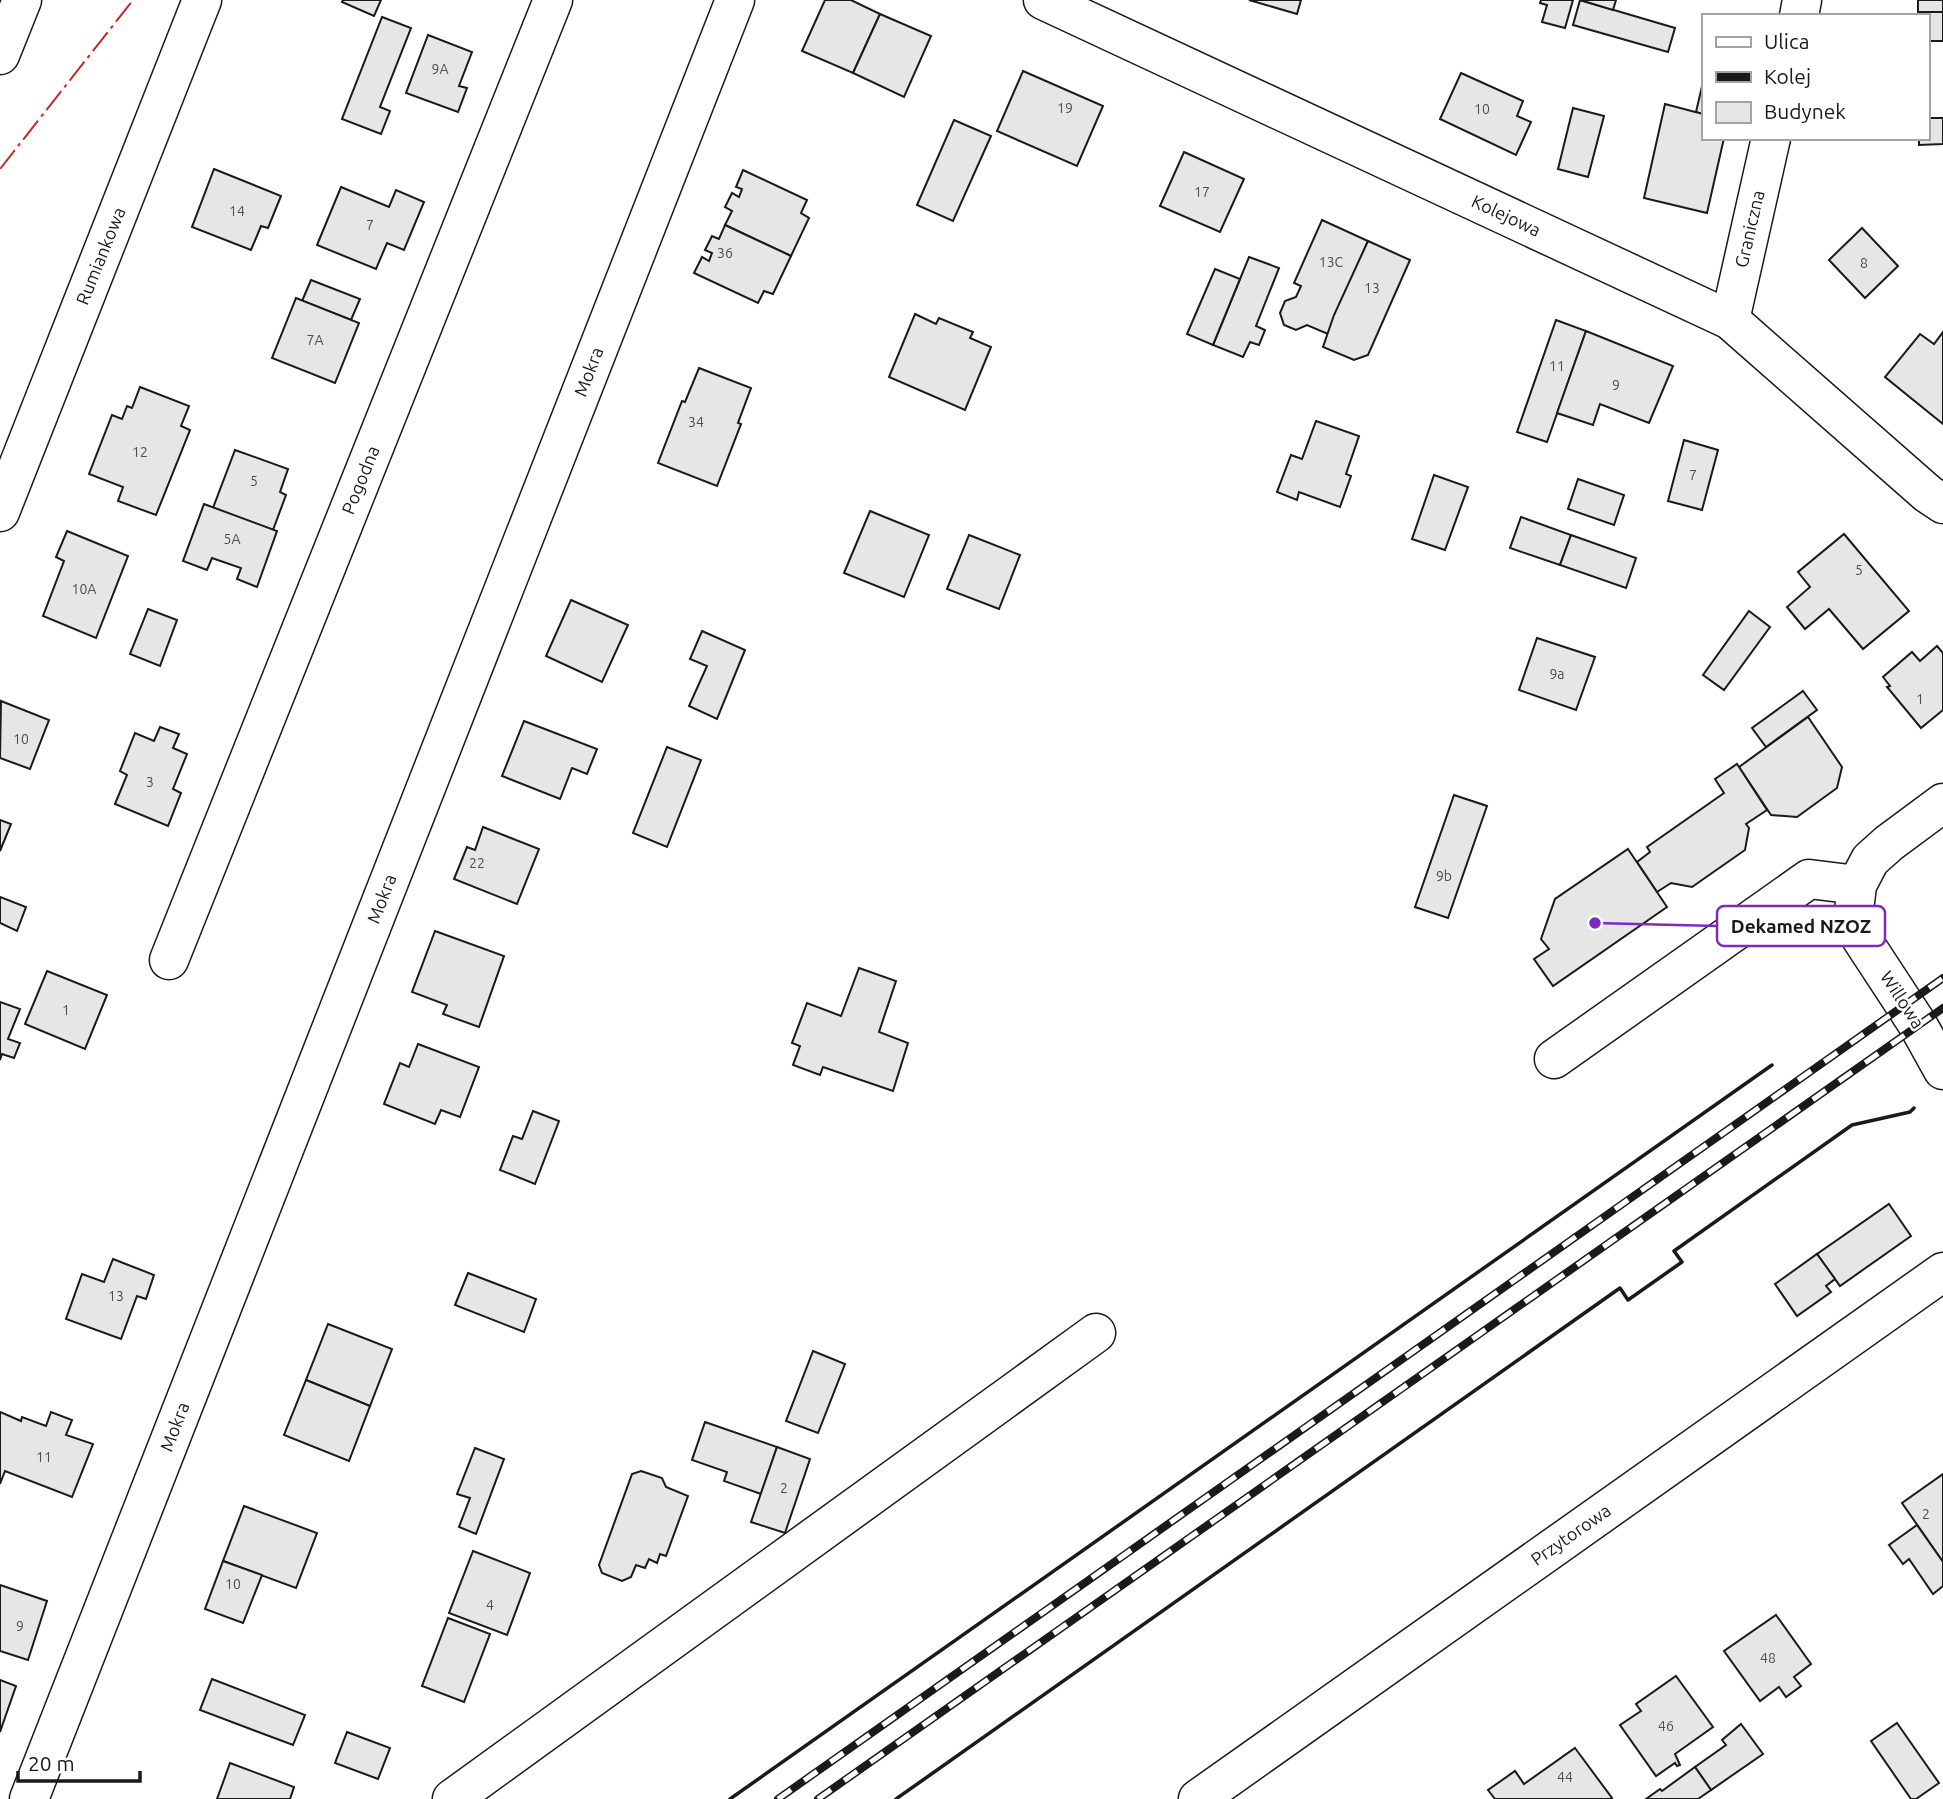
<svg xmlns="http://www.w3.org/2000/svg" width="1943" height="1799" font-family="Ubuntu,sans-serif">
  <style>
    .building { fill: #e6e6e6; stroke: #1a1a1a; stroke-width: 2 }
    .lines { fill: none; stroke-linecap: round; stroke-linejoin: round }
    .minor-casing { stroke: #1a1a1a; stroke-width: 41 }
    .minor { stroke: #fff; stroke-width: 38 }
    .rail-casing { stroke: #1a1a1a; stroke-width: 8 }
    .rail { stroke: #fff; stroke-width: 5; stroke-dasharray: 16; stroke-linecap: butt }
    .wall { stroke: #1a1a1a; stroke-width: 3.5 }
    .power { stroke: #c62828; stroke-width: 2; stroke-dasharray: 24 5 3.5 5; stroke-linecap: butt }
    .labels { text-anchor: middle; stroke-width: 5; stroke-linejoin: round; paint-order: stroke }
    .number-label { font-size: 14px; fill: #4d4d4d }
    .street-label { font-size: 18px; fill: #1a1a1a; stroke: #fff }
    .leader { fill: none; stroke: #7b2cbf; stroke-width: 2.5 }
    .callout-dot { fill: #7b2cbf; stroke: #fff; stroke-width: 2.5 }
    .callout { fill: #fff; stroke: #7b2cbf; stroke-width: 2.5 }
    .callout-label { font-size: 19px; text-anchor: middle; font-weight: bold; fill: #1a1a1a }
  </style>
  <rect width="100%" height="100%" fill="#fff"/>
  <!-- building -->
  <g class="building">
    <polygon points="343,0 381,0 374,16 342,2"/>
    <polygon points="825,0 851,0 880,14 853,73 802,51"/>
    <polygon points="1249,0 1301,0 1297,14"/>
    <polygon points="1541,0 1573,0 1565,28 1542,22 1547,5 1540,3"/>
    <polygon points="1580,0 1675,28 1668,52 1573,25"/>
    <polygon points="1580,0 1616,0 1613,10"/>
    <rect x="1918" y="0" width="25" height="12"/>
    <polygon points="1918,12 1943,12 1943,41 1927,41 1927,16 1918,16"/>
    <polygon points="880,14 931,36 904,97 853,73"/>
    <polygon points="382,17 411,28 380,107 390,111 381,134 342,119"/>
    <polygon points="428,35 472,52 459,86 467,88 458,112 406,93"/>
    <polygon points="1023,71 1103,106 1077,166 997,131"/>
    <polygon points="1461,73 1523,101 1517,116 1531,122 1516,155 1440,119"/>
    <polygon points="1703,82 1703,114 1696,112"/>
    <polygon points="1665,104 1703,114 1703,138 1724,138 1707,213 1644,198"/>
    <polygon points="1573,108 1604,116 1588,177 1558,169"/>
    <polygon points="1927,118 1943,118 1943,144 1919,145 1919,138 1927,138"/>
    <polygon points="954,120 991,136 953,221 917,205"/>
    <polygon points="1184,152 1244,179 1220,232 1160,206"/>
    <polygon points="214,169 281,196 268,228 261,226 251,250 192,227"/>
    <polygon points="743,170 807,200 801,213 809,218 791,256 725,225 732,211 725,207 732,193 739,197 742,189 736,187"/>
    <polygon points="341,187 389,207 396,190 424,202 404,250 387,243 376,269 317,245"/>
    <polygon points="1322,220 1368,241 1328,334 1307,325 1296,330 1284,325 1280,313 1285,301 1296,297 1301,286 1294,283"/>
    <polygon points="725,225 791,256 773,294 764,291 758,303 694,273 702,257 709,261 712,253 705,250 712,236 719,239"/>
    <polygon points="1862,228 1898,266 1865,298 1829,260"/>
    <polygon points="1368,241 1410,260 1368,355 1354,360 1323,347 1334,315"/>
    <polygon points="1249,257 1279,268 1256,326 1265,330 1259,345 1250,342 1243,357 1213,345"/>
    <polygon points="1215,269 1240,279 1213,345 1187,334"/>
    <polygon points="311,280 360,299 351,320 302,301"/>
    <polygon points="296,298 359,323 335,383 272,358"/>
    <polygon points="915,314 936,324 939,318 973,332 970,338 991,347 965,410 889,377"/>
    <polygon points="1556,320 1586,331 1547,442 1517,432"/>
    <polygon points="1586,331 1673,366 1649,423 1600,404 1593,425 1557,413"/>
    <polygon points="1943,332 1943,424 1885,377 1920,334 1934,344"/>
    <polygon points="699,368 751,388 738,423 741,424 717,486 658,463 682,401 685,402"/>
    <polygon points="140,387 189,406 181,426 190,430 156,515 118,501 123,487 89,474 112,415 122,419 127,406 132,408"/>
    <polygon points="1316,421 1359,436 1346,474 1351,476 1340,507 1299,492 1297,500 1277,492 1291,455 1302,459"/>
    <polygon points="1684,440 1718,450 1702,510 1668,501"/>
    <polygon points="235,450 288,469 280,492 286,495 273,530 213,508"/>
    <polygon points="1434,475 1468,487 1445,550 1412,539"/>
    <polygon points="1578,479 1624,495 1614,525 1568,509"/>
    <polygon points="204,504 277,531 257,587 237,579 241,568 212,558 207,570 183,561"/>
    <polygon points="870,511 929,535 904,597 844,573"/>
    <polygon points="1521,517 1571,535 1560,565 1510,548"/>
    <polygon points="67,531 128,556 96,638 43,616 64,561 56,557"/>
    <polygon points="1844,534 1909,611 1863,649 1829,609 1805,629 1787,607 1810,587 1798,572"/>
    <polygon points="969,535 1020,555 999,609 947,589"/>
    <polygon points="1571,535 1636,558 1626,588 1560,565"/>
    <polygon points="571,600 628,625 602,682 546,656"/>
    <polygon points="148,609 177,620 160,666 130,654"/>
    <polygon points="1749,611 1770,627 1724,690 1703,675"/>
    <polygon points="702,631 745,650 717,719 689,706 707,666 690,659"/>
    <polygon points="1537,638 1595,657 1576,710 1519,690"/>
    <polygon points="1937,646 1943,653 1943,710 1921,728 1887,687 1890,686 1883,677 1912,652 1920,661"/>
    <polygon points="1803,691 1817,710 1766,747 1752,728"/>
    <polygon points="1,701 49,720 30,769 0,758"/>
    <polygon points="1808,717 1842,767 1837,788 1797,817 1771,815 1739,767"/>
    <polygon points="524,721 597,749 587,774 572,768 560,799 502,776"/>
    <polygon points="160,727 179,734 173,748 187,754 173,789 181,793 168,826 115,804 127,775 120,771 135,733 154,741"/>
    <polygon points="667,747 701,760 667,847 633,833"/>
    <polygon points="1737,764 1767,810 1746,824 1749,828 1745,850 1692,887 1671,883 1657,892 1637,862 1650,852 1647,847 1724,793 1715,779"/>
    <polygon points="1454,795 1487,806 1448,918 1415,907"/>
    <polygon points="0,820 11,824 0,851"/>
    <polygon points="483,827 539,849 517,904 454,879 467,847 475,850"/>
    <polygon points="1628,849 1667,907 1553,986 1534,959 1549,949 1541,939 1555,899"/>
    <polygon points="0,897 26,907 17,931 0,923"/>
    <polygon points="435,931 504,956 479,1027 443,1014 447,1005 412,992"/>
    <polygon points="859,968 896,981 879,1032 908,1043 893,1091 823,1067 820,1075 793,1065 800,1046 792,1043 807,1003 841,1016"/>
    <polygon points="47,971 107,995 85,1049 25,1024"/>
    <polygon points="0,1002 20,1009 8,1039 20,1043 14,1058 2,1054 0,1060"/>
    <polygon points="418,1044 479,1067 460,1117 441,1110 435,1124 384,1104 400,1063 409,1067"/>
    <polygon points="533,1111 559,1121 535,1184 500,1170 513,1136 522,1139"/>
    <polygon points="1889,1204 1911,1236 1840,1286 1817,1254"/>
    <polygon points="1817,1254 1835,1279 1826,1286 1831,1292 1797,1316 1775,1284"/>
    <polygon points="113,1259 154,1275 146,1299 137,1296 121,1339 66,1319 82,1274 104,1282"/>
    <polygon points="468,1273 536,1299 524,1332 455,1305"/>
    <polygon points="328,1324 392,1349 370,1406 306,1380"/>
    <polygon points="813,1351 845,1364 818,1433 786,1421"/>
    <polygon points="306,1380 370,1406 349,1461 284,1435"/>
    <polygon points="0,1412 21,1421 22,1417 46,1426 51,1412 72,1420 66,1435 93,1444 72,1497 5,1471 0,1484"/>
    <polygon points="705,1422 777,1447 761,1494 724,1481 727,1472 692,1460"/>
    <polygon points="777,1447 810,1459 785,1533 751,1522"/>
    <polygon points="475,1448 504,1459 476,1534 459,1527 470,1498 457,1494"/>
    <polygon points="641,1471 662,1478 666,1487 688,1496 666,1556 660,1554 657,1563 649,1559 645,1568 636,1565 631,1577 622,1581 602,1573 599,1565 632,1474"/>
    <polygon points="1943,1474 1943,1562 1902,1503"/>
    <polygon points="244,1506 317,1533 296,1588 223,1561"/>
    <polygon points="1917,1525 1943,1562 1943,1586 1933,1594 1909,1559 1903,1564 1889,1545"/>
    <polygon points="473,1551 530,1573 507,1635 449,1613"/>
    <polygon points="223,1561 262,1575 243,1623 205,1609"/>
    <polygon points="0,1585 47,1601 28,1660 0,1651"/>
    <polygon points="1776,1615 1811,1664 1794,1677 1801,1686 1786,1697 1779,1687 1760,1701 1724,1651"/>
    <polygon points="448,1618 490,1634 464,1702 422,1686"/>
    <polygon points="1676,1676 1713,1727 1675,1754 1680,1765 1677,1766 1675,1763 1656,1776 1620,1725 1641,1711 1636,1704"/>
    <polygon points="212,1679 305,1715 293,1745 200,1710"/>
    <polygon points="0,1680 16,1686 0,1732"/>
    <polygon points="1897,1723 1939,1783 1916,1799 1911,1799 1871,1741"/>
    <polygon points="1741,1724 1763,1754 1711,1790 1695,1767 1726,1745 1722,1740"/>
    <polygon points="347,1732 390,1748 378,1779 335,1763"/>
    <polygon points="1575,1748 1612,1798 1610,1799 1495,1799 1488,1790 1515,1771 1524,1784"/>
    <polygon points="230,1763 294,1787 290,1799 217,1799"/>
    <polygon points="1695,1767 1711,1790 1698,1799 1646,1799 1660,1789 1662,1791"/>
  </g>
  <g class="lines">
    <defs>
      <g id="minor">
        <polyline points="1043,0 1730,320 1928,494 1943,504"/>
        <polyline points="1799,16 1802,0"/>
        <polyline points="0,55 22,0"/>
        <polyline points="1730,320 1771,138"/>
        <polyline points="0,512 202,0"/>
        <polyline points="1943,803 1889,843 1870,860 1857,885 1854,911 1861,938 1918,1025 1943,1070"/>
        <polyline points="169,960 553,0"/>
        <polyline points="1554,1059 1809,879 1857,885"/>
        <polyline points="29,1799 735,0"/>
        <polyline points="452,1799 1096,1333"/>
        <polyline points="1198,1799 1943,1272"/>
      </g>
    </defs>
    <!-- minor casing -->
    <use href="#minor" class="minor-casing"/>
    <!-- minor -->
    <use href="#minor" class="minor"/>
    <defs>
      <g id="rail">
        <polyline points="778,1799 1943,978"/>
        <polyline points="818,1799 1943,1008"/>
      </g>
    </defs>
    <!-- rail casing -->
    <use href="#rail" class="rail-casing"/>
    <!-- rail -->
    <use href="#rail" class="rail"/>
    <!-- wall -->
    <g class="wall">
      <polyline points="730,1799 1772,1065"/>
      <polyline points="896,1799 1620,1288 1628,1300 1682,1262 1674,1251 1852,1125 1910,1112 1914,1108"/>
    </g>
    <!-- power -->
    <polyline class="power" points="0,169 133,0"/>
  </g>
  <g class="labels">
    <!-- number labels -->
    <g class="number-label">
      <text x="440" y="74">9A</text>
      <text x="1065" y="113">19</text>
      <text x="1482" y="114">10</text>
      <text x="1202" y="197">17</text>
      <text x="237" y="216">14</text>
      <text x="370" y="230">7</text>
      <text x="725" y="258">36</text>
      <text x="1331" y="267">13C</text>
      <text x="1864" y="268">8</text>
      <text x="1372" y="293">13</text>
      <text x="315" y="345">7A</text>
      <text x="1557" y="371">11</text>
      <text x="1616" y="390">9</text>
      <text x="696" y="427">34</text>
      <text x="140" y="457">12</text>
      <text x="1693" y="480">7</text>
      <text x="254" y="486">5</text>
      <text x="232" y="544">5A</text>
      <text x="1859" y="575">5</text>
      <text x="84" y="594">10A</text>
      <text x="1557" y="679">9a</text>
      <text x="1920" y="704">1</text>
      <text x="21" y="744">10</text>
      <text x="150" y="787">3</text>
      <text x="477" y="868">22</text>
      <text x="1444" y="881">9b</text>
      <text x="66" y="1015">1</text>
      <text x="116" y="1301">13</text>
      <text x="44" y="1462">11</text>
      <text x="784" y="1493">2</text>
      <text x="1926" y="1519">2</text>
      <text x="233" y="1589">10</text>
      <text x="490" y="1610">4</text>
      <text x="20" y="1631">9</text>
      <text x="1768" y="1663">48</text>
      <text x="1666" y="1731">46</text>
      <text x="1565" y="1782">44</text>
    </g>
    <!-- street labels -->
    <g class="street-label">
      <text transform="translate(1506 216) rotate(25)" y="6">Kolejowa</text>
      <text transform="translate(1750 229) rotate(-77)" y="6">Graniczna</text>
      <text transform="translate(101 256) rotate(-68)" y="6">Rumiankowa</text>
      <text transform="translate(589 372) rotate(-69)" y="6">Mokra</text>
      <text transform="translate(361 480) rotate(-68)" y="6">Pogodna</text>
      <text transform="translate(382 899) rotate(-69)" y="6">Mokra</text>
      <text transform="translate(1902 1000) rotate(57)" y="6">Willowa</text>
      <text transform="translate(175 1427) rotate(-69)" y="6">Mokra</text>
      <text transform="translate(1571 1535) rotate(-35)" y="6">Przytorowa</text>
    </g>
  </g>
  <!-- callouts -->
  <path class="leader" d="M1595 923L1717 926"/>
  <circle class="callout-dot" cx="1595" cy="923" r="7"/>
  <rect class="callout" x="1717" y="906" width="168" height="40" rx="7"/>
  <g class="callout-label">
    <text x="1801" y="933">Dekamed NZOZ</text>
  </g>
  <!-- legend -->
  <rect x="1702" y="14" width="228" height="126" fill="#ffffff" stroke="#a3a3a3" stroke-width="2"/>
  <rect x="1716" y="37" width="35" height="10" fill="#ffffff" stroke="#a3a3a3" stroke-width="2"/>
  <text x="1764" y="49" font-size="21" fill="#1a1a1a">Ulica</text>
  <rect x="1716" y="72" width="35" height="10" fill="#1a1a1a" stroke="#a3a3a3" stroke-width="2"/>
  <text x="1764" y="84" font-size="21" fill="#1a1a1a">Kolej</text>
  <rect x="1716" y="102" width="35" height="21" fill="#e6e6e6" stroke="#a3a3a3" stroke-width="2"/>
  <text x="1764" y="119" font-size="21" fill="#1a1a1a">Budynek</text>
  <!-- scale -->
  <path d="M18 1771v10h122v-10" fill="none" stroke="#1a1a1a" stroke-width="3.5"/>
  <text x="28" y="1771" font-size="21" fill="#1a1a1a" stroke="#ffffff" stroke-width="5" paint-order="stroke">20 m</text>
</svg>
